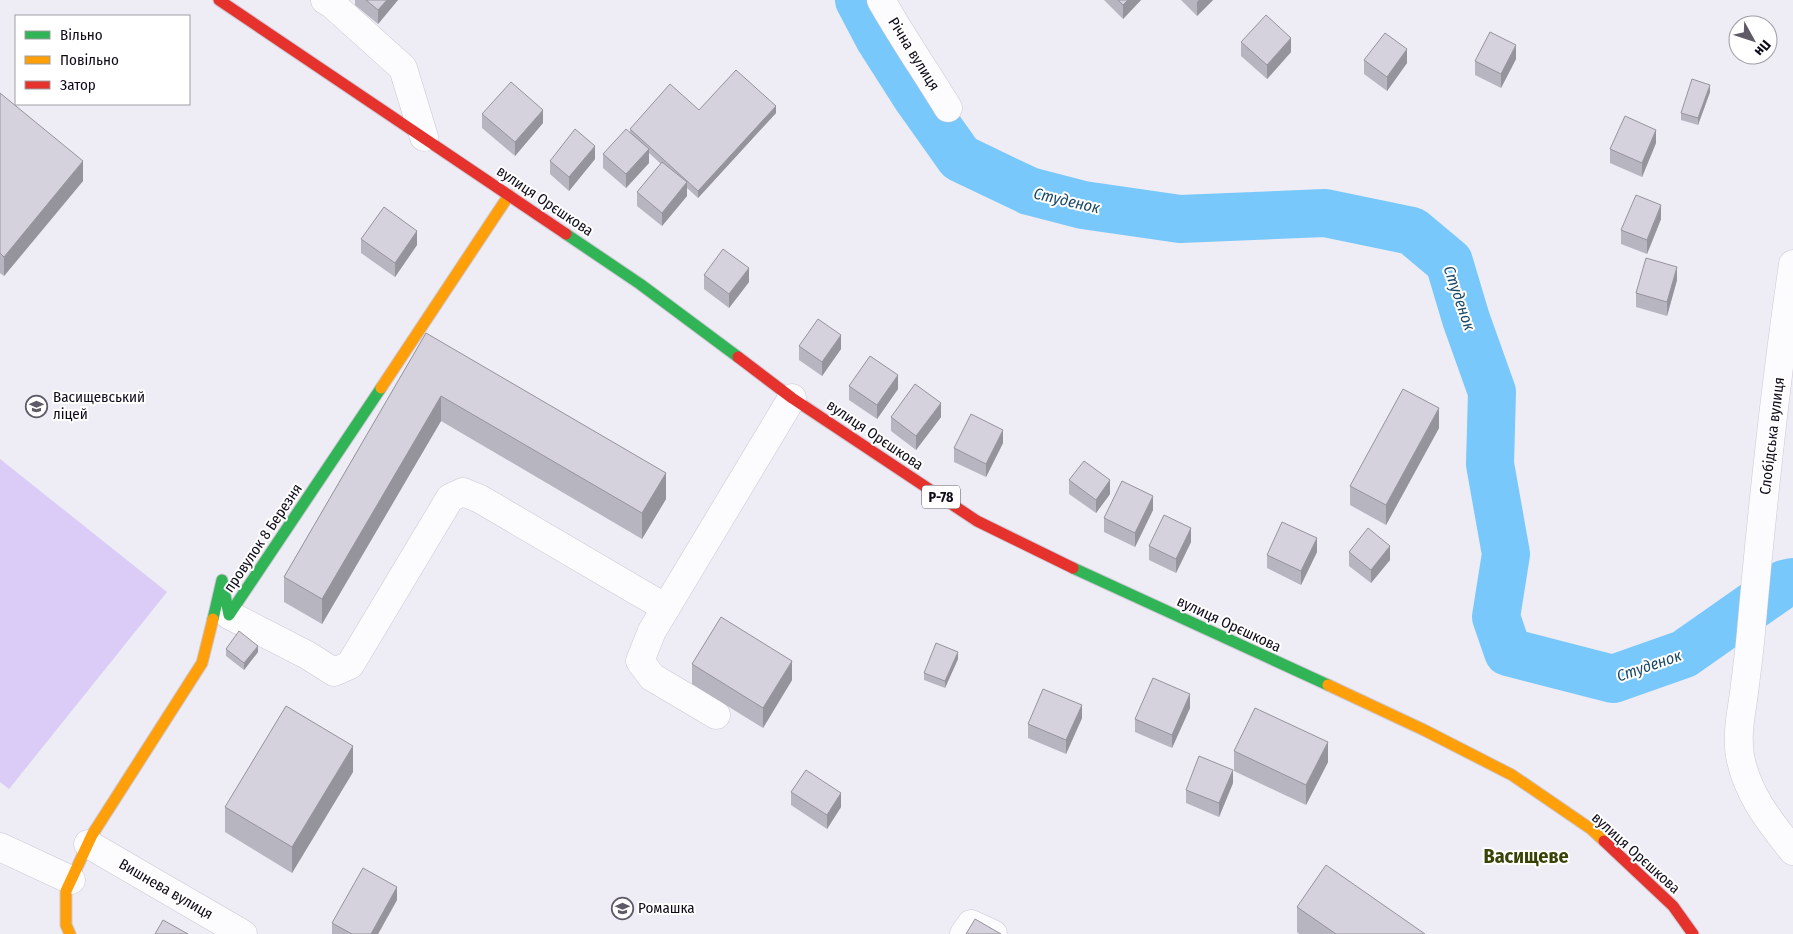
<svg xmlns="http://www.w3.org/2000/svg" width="1793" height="934" font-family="'Fira Sans Condensed',sans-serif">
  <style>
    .green { fill: #daccf6 }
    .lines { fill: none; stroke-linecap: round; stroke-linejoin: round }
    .river { stroke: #78c8fc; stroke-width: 48 }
    .street-casing { stroke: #ccc8d4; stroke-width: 29 }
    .fast-casing { stroke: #ccc8d4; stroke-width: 13 }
    .slow-casing { stroke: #ccc8d4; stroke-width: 13 }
    .jam-casing { stroke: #ccc8d4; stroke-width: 13 }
    .street { stroke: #fcfcfe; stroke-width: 28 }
    .fast { stroke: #30b455; stroke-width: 11 }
    .slow { stroke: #ff9f0a; stroke-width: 11 }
    .jam { stroke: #e5322d; stroke-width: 11 }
    .wall { fill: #b7b5bf }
    .shaded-wall { fill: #95939b }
    .building { fill: #d5d2de; stroke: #95939b }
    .labels { text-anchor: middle; stroke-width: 4; stroke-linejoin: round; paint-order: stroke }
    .shield { fill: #fff; stroke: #58545e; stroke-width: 1 }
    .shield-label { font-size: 14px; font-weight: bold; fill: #100b19 }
    .street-label { font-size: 15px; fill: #100b19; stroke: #fff }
    .poi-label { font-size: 15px; fill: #100b19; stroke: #fff; text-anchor: start }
    .water-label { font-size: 16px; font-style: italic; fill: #1c4966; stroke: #fff }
    .district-label { font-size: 20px; font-weight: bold; fill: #384307; stroke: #fff }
  </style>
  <rect width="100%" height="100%" fill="#eeecf5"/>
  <!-- green -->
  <polygon class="green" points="0,459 167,592 9,789 0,782"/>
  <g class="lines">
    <!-- river -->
    <polyline class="river" points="859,0 879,38 916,96 960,158 1029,191 1083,205 1180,219 1325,213 1412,231 1449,262 1466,319 1492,392 1490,464 1506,554 1496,617 1508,652 1613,679 1684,654 1784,584 1793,582"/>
    <defs>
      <g id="street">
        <polyline points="325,0 333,5 403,68 424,137"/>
        <path d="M 881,0 C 902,37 926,72 948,108"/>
        <path d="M 1793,264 C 1775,386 1762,509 1751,632 C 1749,655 1746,677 1743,700 C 1740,719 1737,737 1740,756 C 1747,794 1770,822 1793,851"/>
        <polyline points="229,615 307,655 334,672 350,665 450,498 463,492 480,499 666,608"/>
        <polyline points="716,715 652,677 640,661 652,631 792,398"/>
        <polyline points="88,844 243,934"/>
        <polyline points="0,847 71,880"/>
        <polyline points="964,934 971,924 993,934"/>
      </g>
      <g id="fast">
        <polyline points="566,234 640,284 738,357"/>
        <polyline points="1073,568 1328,685"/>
        <polyline points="213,619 222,580 229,615 381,388"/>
      </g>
      <g id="slow">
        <polyline points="381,388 509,195"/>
        <polyline points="1328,685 1424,730 1512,775 1591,829 1604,841"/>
        <polyline points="70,934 66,925 66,891 92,835 202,663 213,619"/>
      </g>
      <g id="jam">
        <polyline points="219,0 566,234"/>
        <polyline points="738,357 792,398 977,521 1073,568"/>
        <polyline points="1604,841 1673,906 1693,934"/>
      </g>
    </defs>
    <!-- street casing -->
    <use href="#street" class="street-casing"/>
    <!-- fast casing -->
    <use href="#fast" class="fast-casing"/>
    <!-- slow casing -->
    <use href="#slow" class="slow-casing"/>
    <!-- jam casing -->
    <use href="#jam" class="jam-casing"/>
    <!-- street -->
    <use href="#street" class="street"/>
    <!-- fast -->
    <use href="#fast" class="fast"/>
    <!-- slow -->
    <use href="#slow" class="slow"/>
    <!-- jam -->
    <use href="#jam" class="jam"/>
  </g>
  <!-- wall -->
  <g class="wall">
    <polygon points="355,0 398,0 378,24 355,5"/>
    <polygon points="1104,0 1141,0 1123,19"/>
    <polygon points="1181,0 1213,0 1197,16"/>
    <polygon points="1241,42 1291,52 1267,79 1241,56"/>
    <polygon points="1516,59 1501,88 1475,75 1475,61"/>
    <polygon points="1364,60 1407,63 1387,91 1364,74"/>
    <polygon points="1710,92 1698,125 1681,120 1681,113"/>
    <polygon points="0,93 83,181 4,276 0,273"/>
    <polygon points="699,110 776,113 698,198 687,188 687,196 662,226 637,206 637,192 661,164 649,153 649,163 626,188 603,168 603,154 630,132 630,129"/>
    <polygon points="482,114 543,123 515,156 482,128"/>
    <polygon points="1656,143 1642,177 1610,163 1610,149"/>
    <polygon points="595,159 569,191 550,174 550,161"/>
    <polygon points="1661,219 1647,254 1621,244 1621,230"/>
    <polygon points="361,239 417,245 395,277 361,253"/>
    <polygon points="704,275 749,282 729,308 704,289"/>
    <polygon points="1677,280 1667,316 1636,307 1636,293"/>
    <polygon points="426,333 666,499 642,539 441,421 322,624 284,602 284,577"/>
    <polygon points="799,346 841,349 822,376 799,360"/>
    <polygon points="849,386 898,389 877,419 849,400"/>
    <polygon points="891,417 941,417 916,450 891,431"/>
    <polygon points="1439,428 1386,525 1350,505 1350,486"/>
    <polygon points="1003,443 986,477 954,462 954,448"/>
    <polygon points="1069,480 1110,494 1096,513 1069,494"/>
    <polygon points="1153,510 1135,547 1104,532 1104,518"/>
    <polygon points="1191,542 1176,573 1149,560 1149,546"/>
    <polygon points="1317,552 1301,585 1267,568 1267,555"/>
    <polygon points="1349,552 1390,560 1371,583 1349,566"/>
    <polygon points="226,649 258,652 244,670 226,656"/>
    <polygon points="958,659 945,688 924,680 924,673"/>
    <polygon points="692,664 792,680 763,728 692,684"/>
    <polygon points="1190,708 1172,748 1135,732 1135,719"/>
    <polygon points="1082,718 1066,754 1028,738 1028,724"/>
    <polygon points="1234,751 1328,762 1306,805 1234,771"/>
    <polygon points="353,772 292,873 225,832 225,807"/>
    <polygon points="1233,783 1219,817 1186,803 1186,790"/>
    <polygon points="791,792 841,807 827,829 791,805"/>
    <polygon points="397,900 378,934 332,934 332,923"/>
    <polygon points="1297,907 1425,934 1299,934 1297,932"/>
  </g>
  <!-- shaded-wall -->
  <g class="shaded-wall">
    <polygon points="387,0 398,0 378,24 378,10"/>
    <polygon points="1128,0 1141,0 1123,19 1123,5"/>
    <polygon points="1199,0 1213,0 1197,16 1197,2"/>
    <polygon points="1291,38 1291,52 1267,79 1267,65"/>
    <polygon points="1516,45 1516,59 1501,88 1501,74"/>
    <polygon points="1407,49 1407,63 1387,91 1387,77"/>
    <polygon points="1710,85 1710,92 1698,125 1698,118"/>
    <polygon points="776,106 776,113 698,198 698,191"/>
    <polygon points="543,110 543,123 515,156 515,142"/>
    <polygon points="1656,130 1656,143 1642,177 1642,163"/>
    <polygon points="595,146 595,159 569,191 569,177"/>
    <polygon points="649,149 649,163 626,188 626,174"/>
    <polygon points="83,161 83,181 4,276 4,257"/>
    <polygon points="687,182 687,196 662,226 662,213"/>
    <polygon points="1661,205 1661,219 1647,254 1647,240"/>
    <polygon points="417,231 417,245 395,277 395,263"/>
    <polygon points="1677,267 1677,280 1667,316 1667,302"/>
    <polygon points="749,268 749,282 729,308 729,294"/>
    <polygon points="841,335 841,349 822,376 822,362"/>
    <polygon points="898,375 898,389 877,419 877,405"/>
    <polygon points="441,396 441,421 322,624 322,599"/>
    <polygon points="941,403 941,417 916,450 916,436"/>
    <polygon points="1439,408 1439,428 1386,525 1386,505"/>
    <polygon points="1003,430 1003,443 986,477 986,464"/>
    <polygon points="666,473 666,499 642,539 642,513"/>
    <polygon points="1110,480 1110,494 1096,513 1096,500"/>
    <polygon points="1153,496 1153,510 1135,547 1135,533"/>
    <polygon points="1191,528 1191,542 1176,573 1176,559"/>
    <polygon points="1317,538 1317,552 1301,585 1301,571"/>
    <polygon points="1390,546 1390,560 1371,583 1371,570"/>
    <polygon points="258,646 258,652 244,670 244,663"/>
    <polygon points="958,652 958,659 945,688 945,681"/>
    <polygon points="792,661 792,680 763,728 763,708"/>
    <polygon points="1190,694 1190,708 1172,748 1172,735"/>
    <polygon points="1082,705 1082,718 1066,754 1066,740"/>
    <polygon points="1328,742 1328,762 1306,805 1306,785"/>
    <polygon points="353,746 353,772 292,873 292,847"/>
    <polygon points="1233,770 1233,783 1219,817 1219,803"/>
    <polygon points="841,793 841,807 827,829 827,815"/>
    <polygon points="397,887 397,900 378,934 371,934"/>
  </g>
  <!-- building -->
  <g class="building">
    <polygon points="366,0 387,0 378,10"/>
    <polygon points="1118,0 1128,0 1123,5"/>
    <polygon points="1266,15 1291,38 1267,65 1241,42"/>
    <polygon points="1490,32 1516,45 1501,74 1475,61"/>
    <polygon points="1385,33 1407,49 1387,77 1364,60"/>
    <polygon points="736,70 776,106 698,191 630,129 670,84 699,110"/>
    <polygon points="1692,79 1710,85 1698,118 1681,113"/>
    <polygon points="511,82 543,110 515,142 482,114"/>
    <polygon points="0,93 83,161 4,257 0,253"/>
    <polygon points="1625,116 1656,130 1642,163 1610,149"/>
    <polygon points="575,129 595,146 569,177 550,161"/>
    <polygon points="626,129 649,149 626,174 603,154"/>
    <polygon points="662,162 687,182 662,213 637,192"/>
    <polygon points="1636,195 1661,205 1647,240 1621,230"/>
    <polygon points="384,207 417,231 395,263 361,239"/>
    <polygon points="723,249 749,268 729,294 704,275"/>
    <polygon points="1646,258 1677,267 1667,302 1636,293"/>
    <polygon points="818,319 841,335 822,362 799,346"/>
    <polygon points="426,333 666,473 642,513 441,396 322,599 284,577"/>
    <polygon points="870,356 898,375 877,405 849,386"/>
    <polygon points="915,384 941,403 916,436 891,417"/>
    <polygon points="1403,389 1439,408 1386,505 1350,486"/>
    <polygon points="971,414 1003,430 986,464 954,448"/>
    <polygon points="1084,461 1110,480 1096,500 1069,480"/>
    <polygon points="1122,481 1153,496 1135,533 1104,518"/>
    <polygon points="1164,515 1191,528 1176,559 1149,546"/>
    <polygon points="1282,522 1317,538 1301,571 1267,555"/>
    <polygon points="1368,528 1390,546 1371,570 1349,552"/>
    <polygon points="721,617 792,661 763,708 692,664"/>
    <polygon points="239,631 258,646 244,663 226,649"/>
    <polygon points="936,643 958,652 945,681 924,673"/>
    <polygon points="1153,678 1190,694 1172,735 1135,719"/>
    <polygon points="1043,689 1082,705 1066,740 1028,724"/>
    <polygon points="286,706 353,746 292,847 225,807"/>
    <polygon points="1255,708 1328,742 1306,785 1234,751"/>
    <polygon points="1199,756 1233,770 1219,803 1186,790"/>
    <polygon points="806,770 841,793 827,815 791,792"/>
    <polygon points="1326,865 1425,934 1336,934 1297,907"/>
    <polygon points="363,868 397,887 371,934 352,934 332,923"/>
    <polygon points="975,919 1001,934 966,934"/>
    <polygon points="163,920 188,934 155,934"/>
  </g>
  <!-- icons -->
  <defs>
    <symbol id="school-ring" viewBox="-11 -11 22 22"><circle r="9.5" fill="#fff" stroke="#5e5a66" stroke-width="1.5"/><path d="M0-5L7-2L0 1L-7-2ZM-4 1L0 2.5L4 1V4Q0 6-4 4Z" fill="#5e5a66"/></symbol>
  </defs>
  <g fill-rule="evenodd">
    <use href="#school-ring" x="24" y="394" width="25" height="25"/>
    <use href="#school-ring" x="610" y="896" width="25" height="25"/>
  </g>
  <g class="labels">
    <!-- shield labels -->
    <rect class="shield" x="922" y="485.5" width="38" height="23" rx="4"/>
    <g class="shield-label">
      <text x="941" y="502">Р-78</text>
    </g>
    <!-- street labels -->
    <g class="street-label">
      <text transform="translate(914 54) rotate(58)" y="5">Річна вулиця</text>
      <text transform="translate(545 201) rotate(34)" y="5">вулиця Орєшкова</text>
      <text transform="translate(875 435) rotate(34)" y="5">вулиця Орєшкова</text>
      <text transform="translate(1772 436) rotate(-83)" y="5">Слобідська вулиця</text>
      <text transform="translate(263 538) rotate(-56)" y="5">провулок 8 Березня</text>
      <text transform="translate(1229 624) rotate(25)" y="5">вулиця Орєшкова</text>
      <text transform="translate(1636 853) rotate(42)" y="5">вулиця Орєшкова</text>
      <text transform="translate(166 889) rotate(30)" y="5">Вишнева вулиця</text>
    </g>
    <!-- poi labels -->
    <g class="poi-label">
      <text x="53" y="402">Васищевський<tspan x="53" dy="17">ліцей</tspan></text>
      <text x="638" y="913">Ромашка</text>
    </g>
    <!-- water labels -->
    <g class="water-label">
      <text transform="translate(1067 200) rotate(13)" y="6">Студенок</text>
      <text transform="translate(1460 298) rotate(71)" y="6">Студенок</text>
      <text transform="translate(1649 665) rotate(-19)" y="6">Студенок</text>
    </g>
    <!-- district labels -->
    <g class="district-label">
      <text x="1526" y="863">Васищеве</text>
    </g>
  </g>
  <!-- legend -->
  <rect x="15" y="15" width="175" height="90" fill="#ffffff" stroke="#9f9da3"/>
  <rect x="25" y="31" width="25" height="8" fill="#30b455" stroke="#9f9da3"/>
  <text x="60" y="40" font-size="15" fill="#100b19">Вільно</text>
  <rect x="25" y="56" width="25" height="8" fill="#ff9f0a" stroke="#9f9da3"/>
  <text x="60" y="65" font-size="15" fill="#100b19">Повільно</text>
  <rect x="25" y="81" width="25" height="8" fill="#e5322d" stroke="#9f9da3"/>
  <text x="60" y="90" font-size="15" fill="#100b19">Затор</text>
  <!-- north arrow -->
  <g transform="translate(1753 40) rotate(130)"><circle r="24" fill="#ffffff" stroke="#9f9da3"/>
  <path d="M0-4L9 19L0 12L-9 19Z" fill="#5e5a66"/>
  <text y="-8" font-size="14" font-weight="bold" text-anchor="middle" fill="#100b19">Пн</text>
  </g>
</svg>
